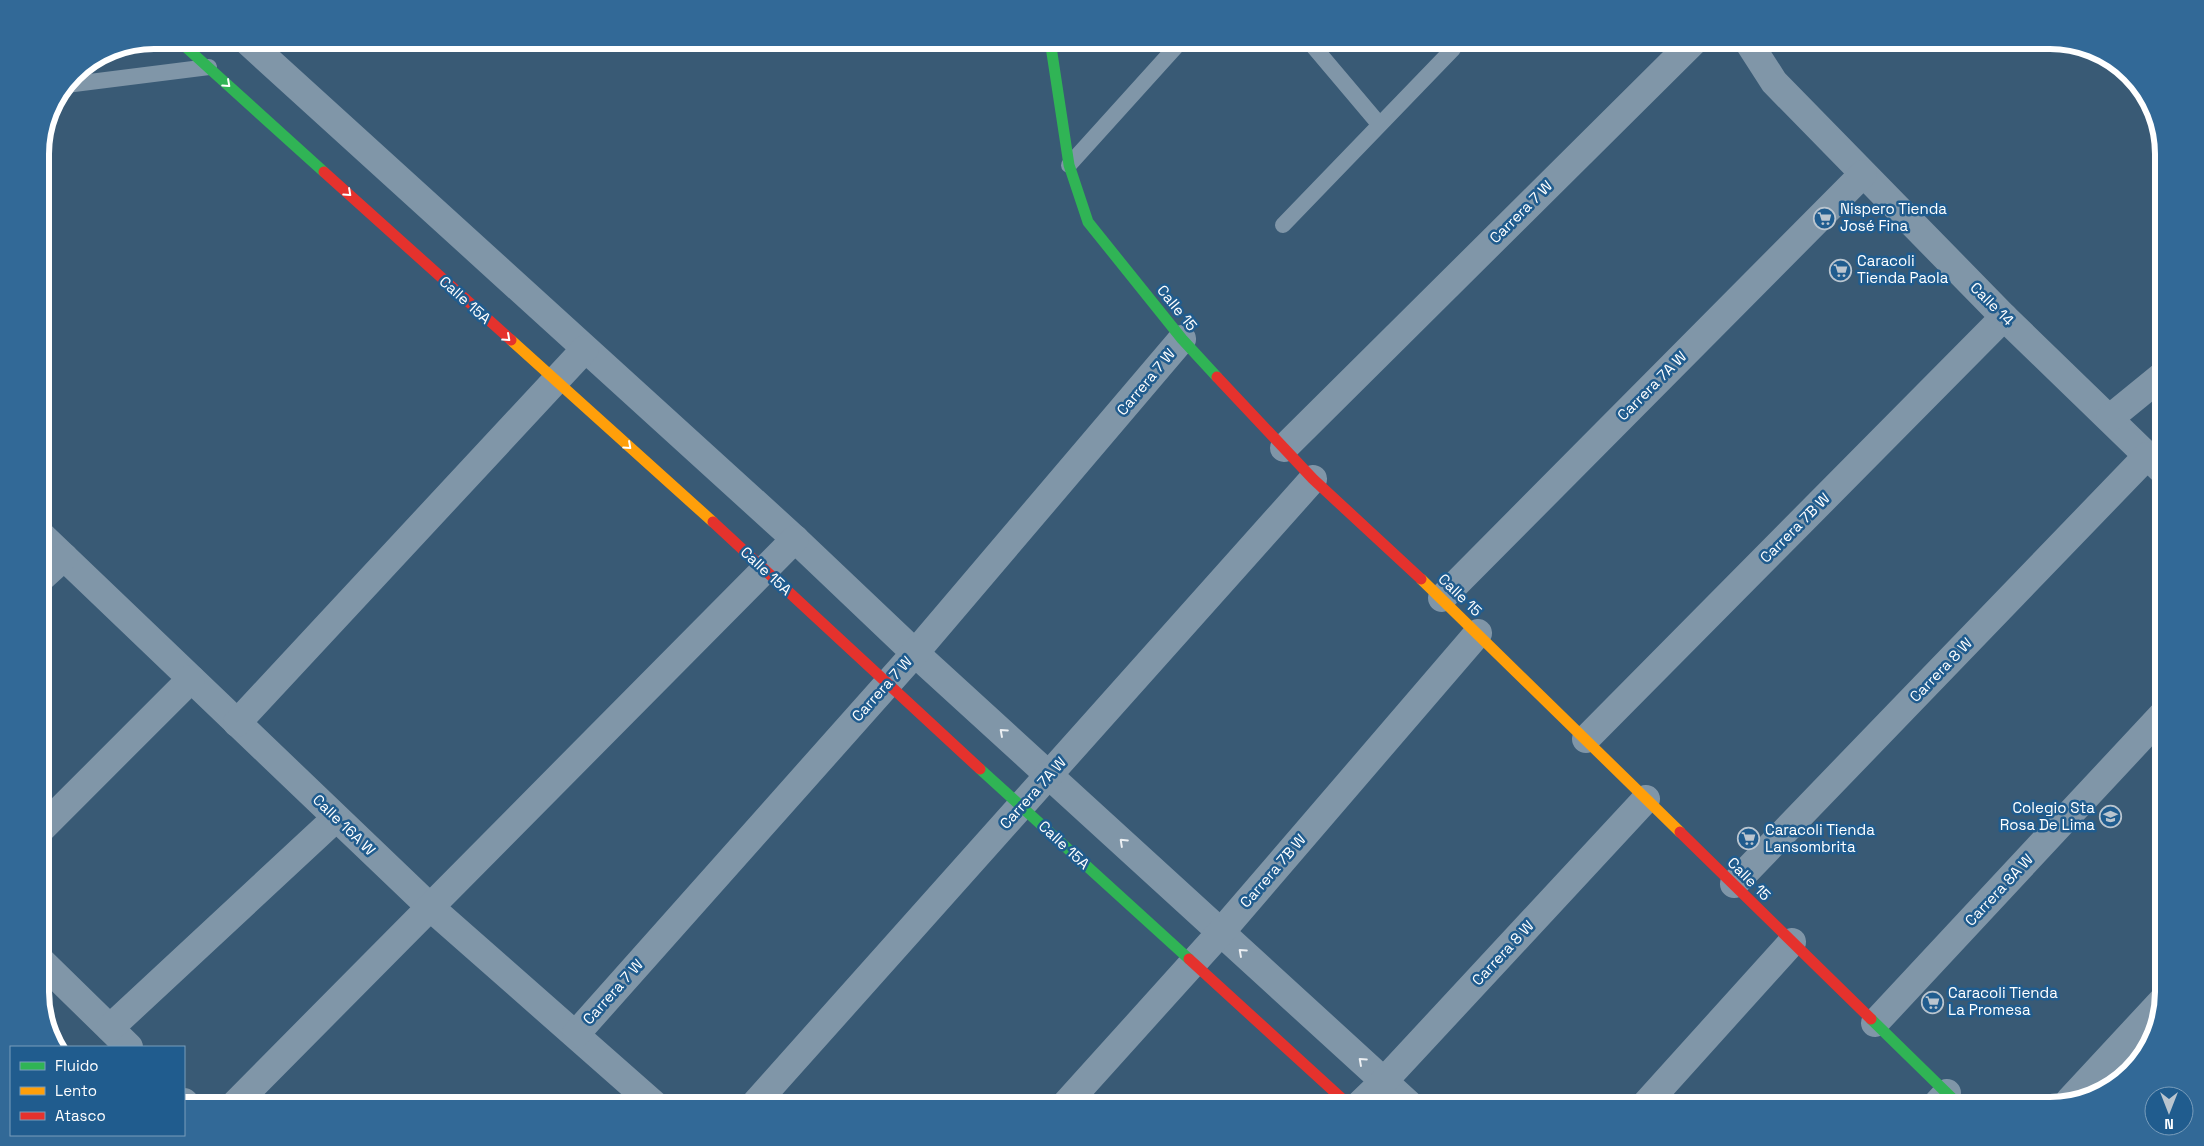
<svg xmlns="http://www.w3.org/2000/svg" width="2204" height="1146" font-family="'Space Grotesk',sans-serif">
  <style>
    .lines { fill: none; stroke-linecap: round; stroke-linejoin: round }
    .lane { stroke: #8096a8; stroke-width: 16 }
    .street { stroke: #8096a8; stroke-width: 28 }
    .fast { stroke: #30b455; stroke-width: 11 }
    .slow { stroke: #ff9f0a; stroke-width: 11 }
    .jam { stroke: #e5322d; stroke-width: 11 }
    .oneway { stroke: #fff }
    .oneway2 { stroke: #eceff2 }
    .labels { text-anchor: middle; stroke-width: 5; stroke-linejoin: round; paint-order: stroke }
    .poi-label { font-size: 15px; fill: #fff; stroke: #205c8e; text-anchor: start }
    .street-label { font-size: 15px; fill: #fff; stroke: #205c8e }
    .rim { fill: none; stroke: #fff; stroke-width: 6 }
  </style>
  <rect width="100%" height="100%" fill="#395a75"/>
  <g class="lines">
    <!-- lane -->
    <g class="lane">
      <polyline points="1308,40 1379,124"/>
      <polyline points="66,85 209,67"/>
      <polyline points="1069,165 1182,40"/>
      <polyline points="1283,225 1453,49"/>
    </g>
    <!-- street -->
    <g class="street">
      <polyline points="246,40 795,539 915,653 1411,1106"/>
      <polyline points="1747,40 1774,82 2004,317 2164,472"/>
      <polyline points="2110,418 2164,374"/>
      <polyline points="1284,448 1695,40"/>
      <polyline points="40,534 430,907 656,1106"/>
      <polyline points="40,579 64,557"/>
      <polyline points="1442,598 1863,174"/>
      <polyline points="237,723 585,349"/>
      <polyline points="1586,739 2004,317"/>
      <polyline points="40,830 191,679"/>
      <polyline points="1734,884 2147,456"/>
      <polyline points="40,960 129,1047"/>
      <polyline points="1875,1023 2164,713"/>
      <polyline points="110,1028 336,818"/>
      <polyline points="576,1034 915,653 1182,339"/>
      <polyline points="2070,1100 2162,1001"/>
      <polyline points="184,1102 188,1106"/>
      <polyline points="233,1106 795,539"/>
      <polyline points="753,1106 1313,479"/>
      <polyline points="1064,1106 1221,932 1478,633"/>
      <polyline points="1358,1106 1384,1081 1646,799"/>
      <polyline points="1644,1106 1792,942"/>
      <polyline points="1935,1106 1947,1093"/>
    </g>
    <!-- fast -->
    <g class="fast">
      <polyline points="178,40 324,172"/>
      <polyline points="1050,40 1069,165 1088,222 1182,339 1217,377"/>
      <polyline points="980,769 1189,959"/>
      <polyline points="1871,1019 1960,1106"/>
    </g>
    <!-- slow -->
    <g class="slow">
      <polyline points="511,340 713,522"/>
      <polyline points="1421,579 1680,832"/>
    </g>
    <!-- jam -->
    <g class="jam">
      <polyline points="324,172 511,340"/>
      <polyline points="1217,377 1313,479 1421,579"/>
      <polyline points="713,522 980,769"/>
      <polyline points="1680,832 1871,1019"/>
      <polyline points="1189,959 1350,1106"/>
    </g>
  </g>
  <!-- one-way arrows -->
  <defs><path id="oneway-chevron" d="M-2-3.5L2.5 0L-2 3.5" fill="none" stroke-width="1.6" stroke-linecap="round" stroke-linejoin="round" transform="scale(1.25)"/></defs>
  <g class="oneway">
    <use href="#oneway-chevron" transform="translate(227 84) rotate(42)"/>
    <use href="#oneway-chevron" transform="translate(348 193) rotate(42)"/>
    <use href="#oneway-chevron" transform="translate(507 338) rotate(42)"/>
    <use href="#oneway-chevron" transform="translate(628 446) rotate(42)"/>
  </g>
  <g class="oneway2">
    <use href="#oneway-chevron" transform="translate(1003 732) rotate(-138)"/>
    <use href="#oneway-chevron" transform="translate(1123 842) rotate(-137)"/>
    <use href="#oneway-chevron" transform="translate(1242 952) rotate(-138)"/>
    <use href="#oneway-chevron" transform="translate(1362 1061) rotate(-138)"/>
  </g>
  <!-- icons -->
  <defs>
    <symbol id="supermarket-ring" viewBox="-11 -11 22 22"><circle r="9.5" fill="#205c8e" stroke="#bac5cf" stroke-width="1.5"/><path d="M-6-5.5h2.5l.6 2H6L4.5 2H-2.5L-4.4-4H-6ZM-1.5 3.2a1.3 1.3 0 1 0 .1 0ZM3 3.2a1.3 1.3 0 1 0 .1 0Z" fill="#bac5cf"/></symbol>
    <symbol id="school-ring" viewBox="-11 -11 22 22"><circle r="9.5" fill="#205c8e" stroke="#bac5cf" stroke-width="1.5"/><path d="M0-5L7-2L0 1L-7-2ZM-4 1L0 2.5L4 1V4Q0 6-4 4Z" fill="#bac5cf"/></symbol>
  </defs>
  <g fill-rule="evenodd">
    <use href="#supermarket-ring" x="1812" y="206" width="25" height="25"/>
    <use href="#supermarket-ring" x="1828" y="258" width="25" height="25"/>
    <use href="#school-ring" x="2098" y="804" width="25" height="25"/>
    <use href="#supermarket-ring" x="1736" y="826" width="25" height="25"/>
    <use href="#supermarket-ring" x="1920" y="990" width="25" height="25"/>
  </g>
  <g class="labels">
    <!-- poi labels -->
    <g class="poi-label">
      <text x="1840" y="214">Nispero Tienda<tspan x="1840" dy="17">José Fina</tspan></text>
      <text x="1857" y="266">Caracoli<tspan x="1857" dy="17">Tienda Paola</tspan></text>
      <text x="2095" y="813" text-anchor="end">Colegio Sta<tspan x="2095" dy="17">Rosa De Lima</tspan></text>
      <text x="1765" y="835">Caracoli Tienda<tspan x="1765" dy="17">Lansombrita</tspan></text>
      <text x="1948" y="998">Caracoli Tienda<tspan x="1948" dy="17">La Promesa</tspan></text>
    </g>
    <!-- street labels -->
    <g class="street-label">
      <text transform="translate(1521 212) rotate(-45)" y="5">Carrera 7 W</text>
      <text transform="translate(465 300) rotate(42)" y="5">Calle 15A</text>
      <text transform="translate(1992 304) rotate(45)" y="5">Calle 14</text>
      <text transform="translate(1177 308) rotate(51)" y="5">Calle 15</text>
      <text transform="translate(1146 382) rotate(-50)" y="5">Carrera 7 W</text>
      <text transform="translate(1652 386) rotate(-45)" y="5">Carrera 7A W</text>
      <text transform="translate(1795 528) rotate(-45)" y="5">Carrera 7B W</text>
      <text transform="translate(766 571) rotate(43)" y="5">Calle 15A</text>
      <text transform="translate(1460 595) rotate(44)" y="5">Calle 15</text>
      <text transform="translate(1941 670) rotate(-46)" y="5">Carrera 8 W</text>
      <text transform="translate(882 689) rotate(-48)" y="5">Carrera 7 W</text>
      <text transform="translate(1033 793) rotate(-48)" y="5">Carrera 7A W</text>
      <text transform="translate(344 825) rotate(44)" y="5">Calle 16A W</text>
      <text transform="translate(1064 845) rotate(43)" y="5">Calle 15A</text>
      <text transform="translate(1273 871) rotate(-49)" y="5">Carrera 7B W</text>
      <text transform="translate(1749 879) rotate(45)" y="5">Calle 15</text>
      <text transform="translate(1999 890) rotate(-47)" y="5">Carrera 8A W</text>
      <text transform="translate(1503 953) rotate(-47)" y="5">Carrera 8 W</text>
      <text transform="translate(613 992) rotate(-48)" y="5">Carrera 7 W</text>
    </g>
  </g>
  <!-- crop -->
  <path d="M0 0H2204V1146H0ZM154 49H2050A105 105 0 0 1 2155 154V992A105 105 0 0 1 2050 1097H154A105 105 0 0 1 49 992V154A105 105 0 0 1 154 49Z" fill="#326997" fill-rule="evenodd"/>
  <path class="rim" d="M154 49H2050A105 105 0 0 1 2155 154V992A105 105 0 0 1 2050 1097H154A105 105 0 0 1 49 992V154A105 105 0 0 1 154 49Z"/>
  <!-- legend -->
  <rect x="10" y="1046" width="175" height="90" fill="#205c8e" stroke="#799dbb"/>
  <rect x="20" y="1062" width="25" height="8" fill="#30b455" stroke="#799dbb"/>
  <text x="55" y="1071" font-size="15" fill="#ffffff">Fluido</text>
  <rect x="20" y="1087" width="25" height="8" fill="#ff9f0a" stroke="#799dbb"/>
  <text x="55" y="1096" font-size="15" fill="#ffffff">Lento</text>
  <rect x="20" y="1112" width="25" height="8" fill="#e5322d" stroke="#799dbb"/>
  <text x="55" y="1121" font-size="15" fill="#ffffff">Atasco</text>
  <!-- north arrow -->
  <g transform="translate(2169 1111) rotate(180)"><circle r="24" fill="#205c8e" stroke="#799dbb"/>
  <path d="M0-4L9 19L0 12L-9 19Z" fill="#bac5cf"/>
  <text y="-8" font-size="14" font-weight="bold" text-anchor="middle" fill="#ffffff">N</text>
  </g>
</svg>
